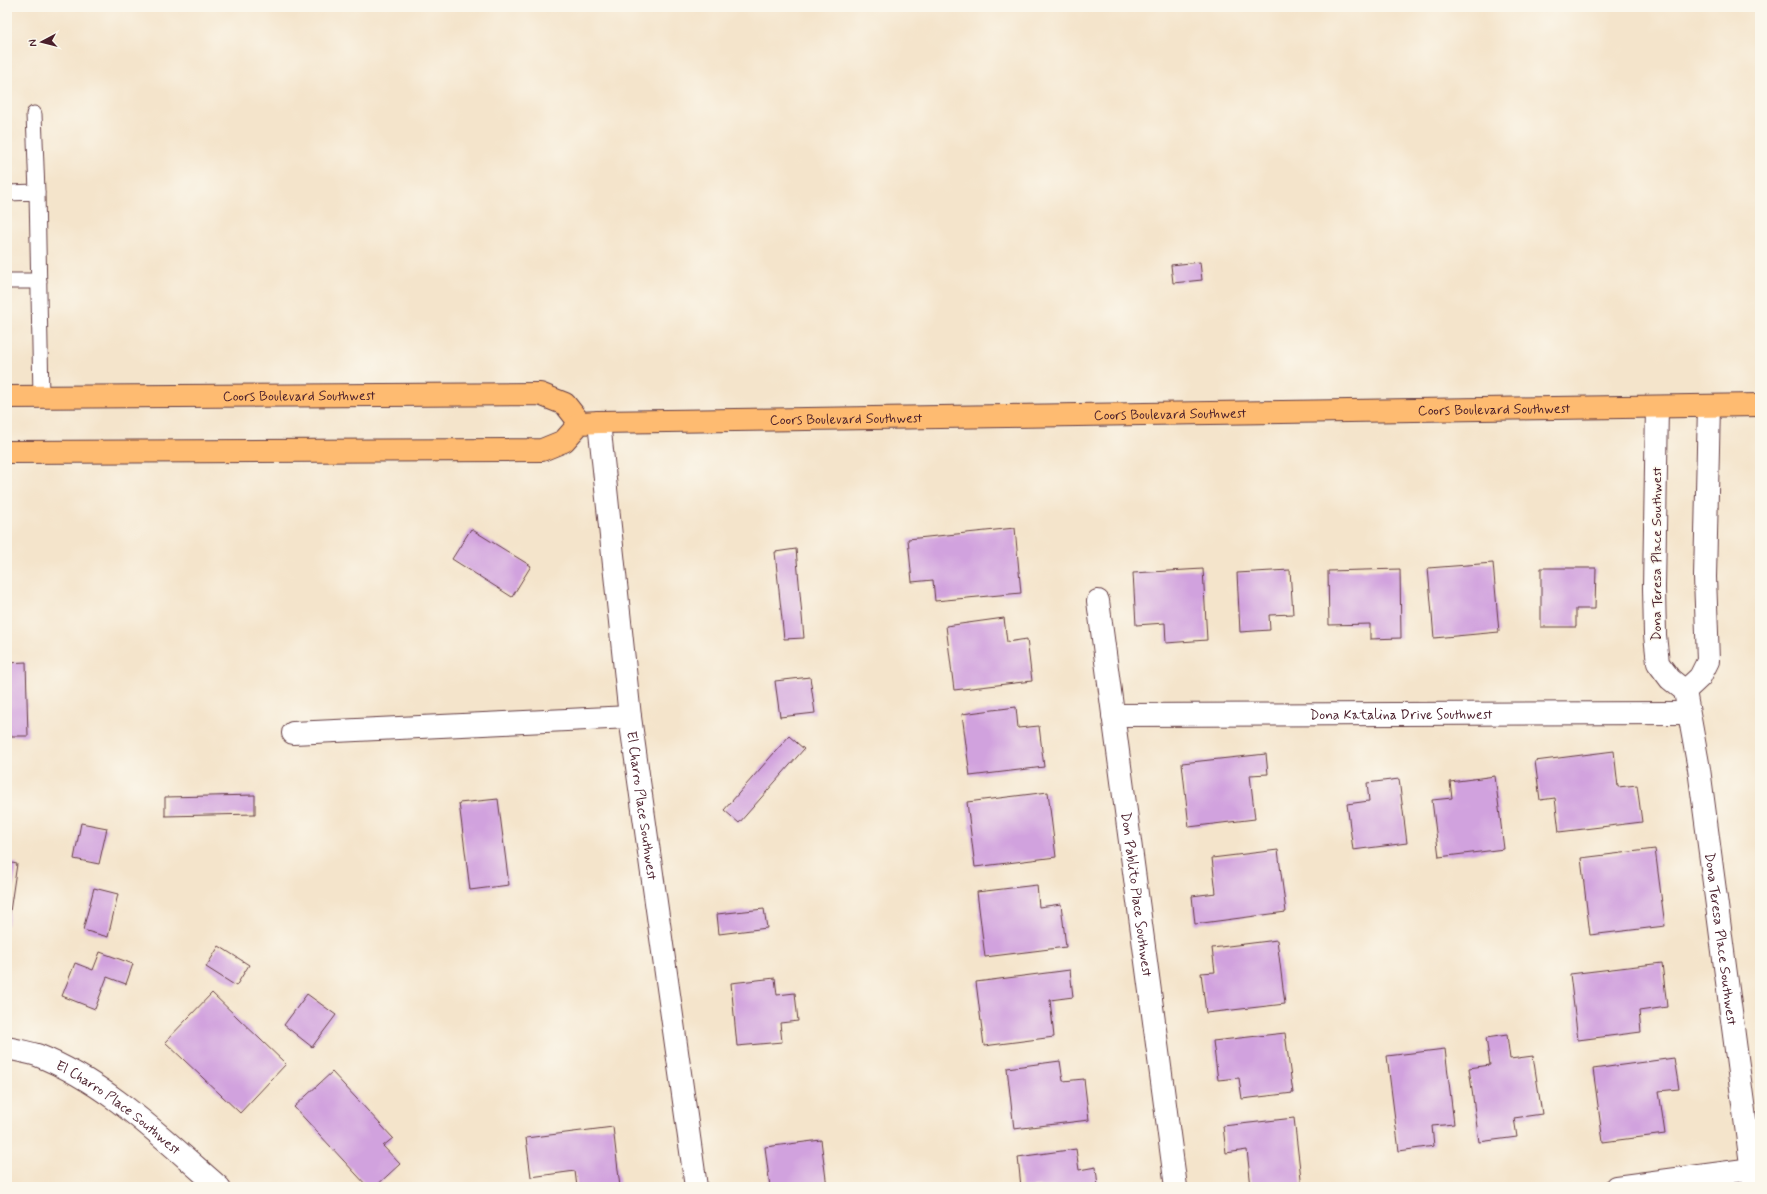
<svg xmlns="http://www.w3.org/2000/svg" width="1767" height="1194" font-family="Mynerve,sans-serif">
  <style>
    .building { fill: #d1a2de }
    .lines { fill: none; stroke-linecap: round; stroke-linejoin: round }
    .lane-casing { stroke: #643d43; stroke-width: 17 }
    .street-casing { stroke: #643d43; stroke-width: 24 }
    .primary-casing { stroke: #643d43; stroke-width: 24 }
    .lane { stroke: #fff; stroke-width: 15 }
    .street { stroke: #fff; stroke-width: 22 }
    .primary { stroke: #febb71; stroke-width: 22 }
    .labels { text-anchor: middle; stroke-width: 3; stroke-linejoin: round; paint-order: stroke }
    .street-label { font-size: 14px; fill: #4a1f2b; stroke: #fbf7ec }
  </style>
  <rect width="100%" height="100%" fill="#fbf7ec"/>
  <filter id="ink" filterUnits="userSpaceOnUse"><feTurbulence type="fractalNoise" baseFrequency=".025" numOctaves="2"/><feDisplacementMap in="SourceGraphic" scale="8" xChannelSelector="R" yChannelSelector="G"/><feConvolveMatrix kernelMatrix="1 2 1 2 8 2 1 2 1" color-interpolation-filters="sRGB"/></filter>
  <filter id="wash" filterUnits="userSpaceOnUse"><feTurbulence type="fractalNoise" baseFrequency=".012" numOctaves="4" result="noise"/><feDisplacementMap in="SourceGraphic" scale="16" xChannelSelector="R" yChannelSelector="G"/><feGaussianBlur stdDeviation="0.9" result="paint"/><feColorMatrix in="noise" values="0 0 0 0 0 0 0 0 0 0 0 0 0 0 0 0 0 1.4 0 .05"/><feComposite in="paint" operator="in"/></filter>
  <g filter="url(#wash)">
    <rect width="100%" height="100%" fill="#f4e4cb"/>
    <g id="blocks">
      <!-- building -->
      <g class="building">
        <polygon points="1200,262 1202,280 1173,283 1171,265"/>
        <polygon points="1015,528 1021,593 935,601 933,580 912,582 908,539"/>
        <polygon points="471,529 531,566 512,597 452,559"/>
        <polygon points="796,549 804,638 784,639 775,552"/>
        <polygon points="1493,563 1499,632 1434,638 1428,568"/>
        <polygon points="1541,568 1596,568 1595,609 1576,609 1576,627 1541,627"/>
        <polygon points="1203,569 1207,640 1166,643 1165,623 1136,625 1133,573"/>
        <polygon points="1400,569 1401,638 1370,639 1370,624 1329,625 1328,571"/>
        <polygon points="1290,570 1293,614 1269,615 1270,630 1240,632 1237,573"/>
        <polygon points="1004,618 1007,642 1027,639 1032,681 954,690 946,626"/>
        <polygon points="26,662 28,736 7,736 7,663"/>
        <polygon points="810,677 815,713 780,717 775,681"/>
        <polygon points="1016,707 1018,728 1039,726 1044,767 970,776 962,714"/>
        <polygon points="789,736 804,749 739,823 724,810"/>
        <polygon points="1614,751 1618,787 1637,785 1642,822 1559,832 1555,798 1540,800 1535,761"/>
        <polygon points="1266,754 1268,774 1250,775 1255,819 1189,827 1182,763"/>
        <polygon points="1495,776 1504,849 1439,857 1432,800 1452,798 1450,782"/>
        <polygon points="1399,779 1407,843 1353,850 1347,804 1369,801 1367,783"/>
        <polygon points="1048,792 1056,857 975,867 967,802"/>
        <polygon points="255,795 255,814 165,816 165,797"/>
        <polygon points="498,799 509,885 470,890 459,803"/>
        <polygon points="81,823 107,828 99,864 74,859"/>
        <polygon points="1655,849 1665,926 1590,935 1581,858"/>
        <polygon points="1278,850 1286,912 1195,924 1192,896 1216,893 1212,858"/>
        <polygon points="7,862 17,864 8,925 7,925"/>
        <polygon points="1037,885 1039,907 1061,904 1066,947 985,957 977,892"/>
        <polygon points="94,888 118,894 108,937 83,930"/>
        <polygon points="764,909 767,928 719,934 717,914"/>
        <polygon points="1277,940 1285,1004 1206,1013 1201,973 1215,972 1212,948"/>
        <polygon points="219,946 249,965 236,986 206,967"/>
        <polygon points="100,952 133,964 126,984 107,977 95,1009 62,996 75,963 93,970"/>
        <polygon points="1662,963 1667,1007 1639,1011 1641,1032 1578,1040 1570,974"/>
        <polygon points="1070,970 1073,997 1050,1000 1054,1037 984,1046 976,982"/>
        <polygon points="775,978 777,995 795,993 798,1021 780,1023 782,1042 737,1046 731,983"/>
        <polygon points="212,993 286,1064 240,1113 165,1042"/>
        <polygon points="307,994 336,1015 312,1047 284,1025"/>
        <polygon points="1285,1033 1293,1093 1242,1099 1239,1078 1218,1080 1213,1041"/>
        <polygon points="1507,1035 1510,1059 1533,1056 1542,1114 1514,1118 1517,1137 1479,1142 1469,1068 1490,1065 1486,1038"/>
        <polygon points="1445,1049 1454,1124 1432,1126 1434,1146 1399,1151 1387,1056"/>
        <polygon points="1674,1058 1679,1089 1659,1091 1665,1134 1603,1142 1593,1069"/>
        <polygon points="1060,1061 1063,1081 1084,1079 1089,1120 1014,1129 1007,1068"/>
        <polygon points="332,1072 393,1138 383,1146 400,1164 375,1187 368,1187 294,1107"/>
        <polygon points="1294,1118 1302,1187 1251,1187 1247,1150 1226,1153 1223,1126"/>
        <polygon points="613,1127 620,1187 577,1187 575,1171 531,1177 526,1138"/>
        <polygon points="821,1140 827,1187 770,1187 765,1147"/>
        <polygon points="1076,1149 1079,1170 1096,1167 1098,1187 1021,1187 1018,1157"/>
      </g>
    </g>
  </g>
  <g filter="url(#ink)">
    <use href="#blocks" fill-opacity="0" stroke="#643d43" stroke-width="1"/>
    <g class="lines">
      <defs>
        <g id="lane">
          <polyline points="34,114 37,192"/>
          <polyline points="7,193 37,192 41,397"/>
          <polyline points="7,281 39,281"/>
        </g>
        <g id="street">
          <path id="s1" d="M 1657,407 L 1654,588 L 1655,635 L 1658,663 L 1670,679 L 1685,691 L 1699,769 L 1754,1187"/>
          <path id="s2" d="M 599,422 L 630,717 L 696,1187"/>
          <path id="s3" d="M 1098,601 L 1176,1187"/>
          <polyline points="1685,691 1700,677 1708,661 1705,577 1709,406"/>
          <path id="s4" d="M 1113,715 L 1688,713"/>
          <polyline points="293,733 630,717"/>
          <path id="s5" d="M 7,1048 C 17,1050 27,1052 37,1055 C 108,1083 162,1138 219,1187"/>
          <polyline points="1616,1187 1752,1169"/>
        </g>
        <g id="primary">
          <path id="s6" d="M 7,397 L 540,394 L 565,404 L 580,423"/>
          <path id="s7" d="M 7,452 L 542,450 L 564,441 L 580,423 L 599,422 L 1760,405"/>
        </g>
      </defs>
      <!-- lane casing -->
      <use href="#lane" class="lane-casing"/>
      <!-- street casing -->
      <use href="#street" class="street-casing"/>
      <!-- primary casing -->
      <use href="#primary" class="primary-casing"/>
      <!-- lane -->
      <use href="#lane" class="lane"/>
      <!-- street -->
      <use href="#street" class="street"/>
      <!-- primary -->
      <use href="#primary" class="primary"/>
    </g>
  </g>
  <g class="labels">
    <!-- street labels -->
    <g class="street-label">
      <text dy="5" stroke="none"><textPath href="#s6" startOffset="292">Coors Boulevard Southwest</textPath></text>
      <text dy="5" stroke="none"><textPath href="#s7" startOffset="1497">Coors Boulevard Southwest</textPath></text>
      <text dy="5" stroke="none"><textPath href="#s7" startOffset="1173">Coors Boulevard Southwest</textPath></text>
      <text dy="5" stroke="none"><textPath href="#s7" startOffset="849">Coors Boulevard Southwest</textPath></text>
      <text transform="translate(1656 554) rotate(-90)" y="5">Dona Teresa Place Southwest</text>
      <text dy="5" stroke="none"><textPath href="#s4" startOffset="288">Dona Katalina Drive Southwest</textPath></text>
      <text dy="5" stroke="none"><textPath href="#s2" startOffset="386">El Charro Place Southwest</textPath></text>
      <text dy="5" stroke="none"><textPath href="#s3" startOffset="296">Don Pablito Place Southwest</textPath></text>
      <text dy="5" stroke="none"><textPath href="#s1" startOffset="546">Dona Teresa Place Southwest</textPath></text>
      <text dy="5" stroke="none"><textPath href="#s5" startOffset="128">El Charro Place Southwest</textPath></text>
    </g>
  </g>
  <!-- margin -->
  <rect width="1767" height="1194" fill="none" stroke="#fbf7ec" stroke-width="24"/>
  <!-- north arrow -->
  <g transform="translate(42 42) rotate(263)" stroke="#fbf7ec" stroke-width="3" paint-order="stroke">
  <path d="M0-3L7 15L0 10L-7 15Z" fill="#4a1f2b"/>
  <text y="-6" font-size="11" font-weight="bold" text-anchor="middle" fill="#4a1f2b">N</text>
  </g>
</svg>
